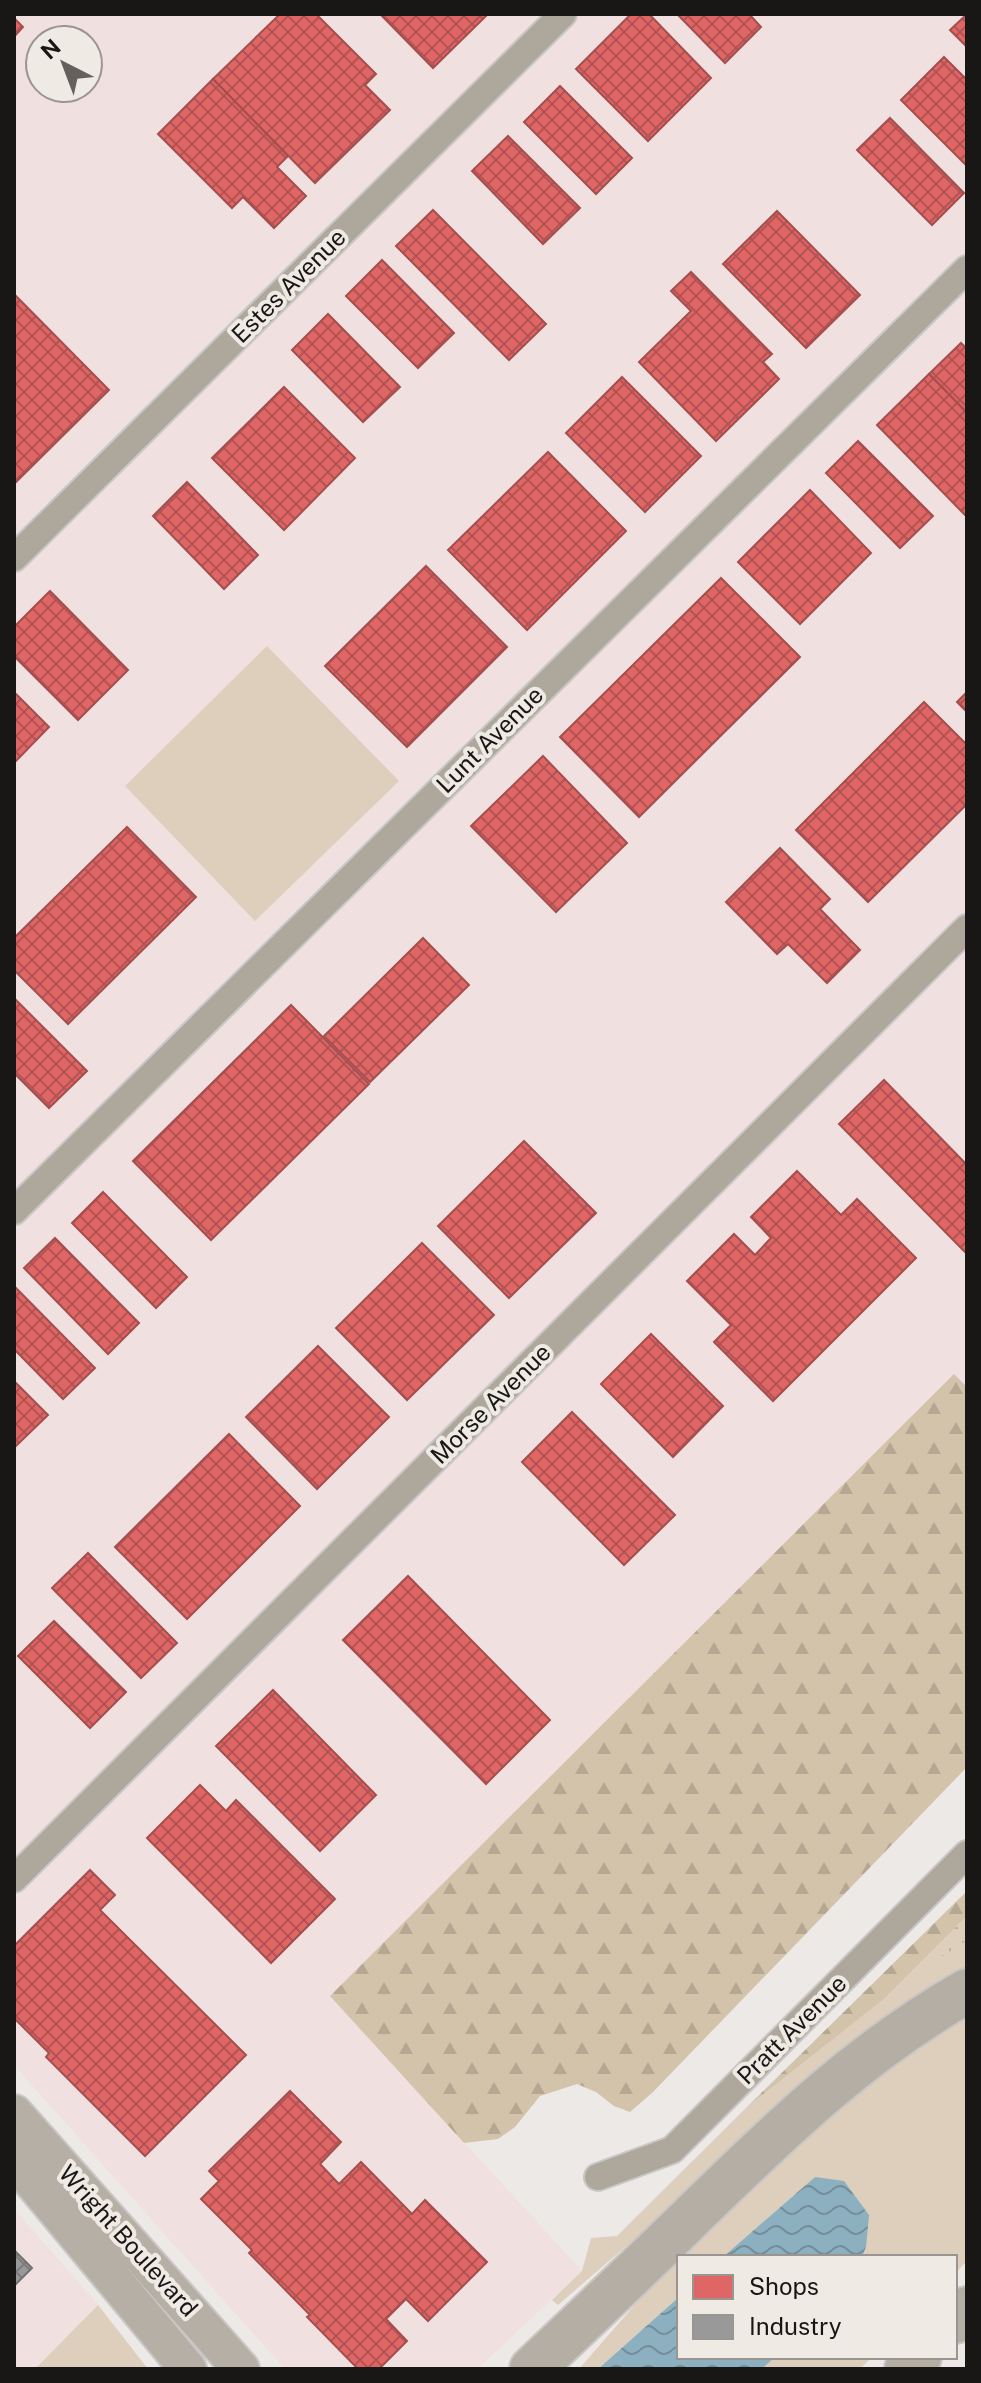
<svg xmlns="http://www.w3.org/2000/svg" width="981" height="2383" font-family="'Public Sans',sans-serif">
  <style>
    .commercial { fill: #f0e0e0; fill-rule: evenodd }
    .green { fill: #ddcfbc }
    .forest { fill: url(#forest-firs) }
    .wetland { fill: url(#wetland-marsh) }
    .water { fill: url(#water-waves) }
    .shops { fill: url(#shops-cross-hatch); stroke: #a44e4e; stroke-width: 2 }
    .industry { fill: url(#industry-cross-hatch); stroke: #737271; stroke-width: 2 }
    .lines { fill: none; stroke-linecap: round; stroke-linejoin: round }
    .street-casing { stroke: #c9c7c5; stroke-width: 30 }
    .secondary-casing { stroke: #c9c7c5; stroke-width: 40 }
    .highway-casing { stroke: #c9c7c5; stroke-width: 48 }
    .street { stroke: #aea79b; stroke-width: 26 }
    .secondary { stroke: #b6afa5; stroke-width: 36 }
    .highway { stroke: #b5aea5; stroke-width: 44 }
    .labels { text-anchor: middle; stroke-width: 8; stroke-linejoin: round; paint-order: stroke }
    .street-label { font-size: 24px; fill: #191715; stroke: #efeae3 }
  </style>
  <defs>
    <pattern id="forest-firs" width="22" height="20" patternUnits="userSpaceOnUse" patternTransform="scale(2)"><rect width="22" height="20" fill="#d4c3ab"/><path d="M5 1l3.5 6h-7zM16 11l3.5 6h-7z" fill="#b5a792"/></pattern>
    <pattern id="wetland-marsh" width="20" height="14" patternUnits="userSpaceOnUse" patternTransform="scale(2)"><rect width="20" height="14" fill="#ddcfbc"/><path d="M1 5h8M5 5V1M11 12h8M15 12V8" fill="none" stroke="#bdb1a1"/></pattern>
    <pattern id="water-waves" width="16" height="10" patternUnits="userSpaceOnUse" patternTransform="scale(2)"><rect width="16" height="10" fill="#8cb0bf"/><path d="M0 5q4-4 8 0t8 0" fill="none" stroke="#728e9a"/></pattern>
    <pattern id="shops-cross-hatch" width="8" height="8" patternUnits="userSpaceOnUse" patternTransform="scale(2)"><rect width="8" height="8" fill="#e06666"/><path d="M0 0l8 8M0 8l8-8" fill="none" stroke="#b55353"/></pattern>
    <pattern id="industry-cross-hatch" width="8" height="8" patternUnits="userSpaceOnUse" patternTransform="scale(2)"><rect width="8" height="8" fill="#999"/><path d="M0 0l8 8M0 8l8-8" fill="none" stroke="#7c7c7c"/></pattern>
  </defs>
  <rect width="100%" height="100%" fill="#ece9e6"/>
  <!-- commercial -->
  <g class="commercial">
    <path d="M 14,14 L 967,14 L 967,1387 L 954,1375 L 330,1996 L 582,2271 L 477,2369 L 285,2369 L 14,2065 ZM 40,40 L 88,40 L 88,88 L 40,88 Z"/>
    <polygon points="14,2209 98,2305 35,2369 14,2369"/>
  </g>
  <!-- green -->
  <g class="green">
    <polygon points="267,646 399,781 255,921 125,786"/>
    <polygon points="967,1916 967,1972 859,2039 778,2104 660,2217 558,2305 552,2300 582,2271 591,2238 617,2236 745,2109 883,2000"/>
    <polygon points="967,2010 967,2261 955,2273 955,2257 862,2257 866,2247 815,2177 723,2257 679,2257 679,2297 598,2369 579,2369 692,2239 808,2122"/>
    <polygon points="98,2305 148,2369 35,2369"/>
    <polygon points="775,2357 872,2357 860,2369 762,2369"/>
  </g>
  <!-- forest -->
  <g class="forest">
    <polygon points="954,1374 967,1387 967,1767 653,2092 630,2112 614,2106 596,2092 577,2084 540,2096 515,2127 498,2139 464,2143 330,1996"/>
    <polygon points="967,1891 967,1916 883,2000 745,2109"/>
  </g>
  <!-- wetland -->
  <polygon class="wetland" points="967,1916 967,1940 935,1961 922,1961"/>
  <!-- water -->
  <g class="water">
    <polygon points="815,2177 844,2181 869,2215 866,2247 862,2257 723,2257"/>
    <polygon points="679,2297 679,2357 775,2357 762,2369 598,2369"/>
  </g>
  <!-- shops -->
  <g class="shops">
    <polygon points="280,14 316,14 376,74 365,85 390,110 315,183 213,79"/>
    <polygon points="380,14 488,14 433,68"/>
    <polygon points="631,14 649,14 711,78 648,141 576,69"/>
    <polygon points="677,14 749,14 761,27 725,63"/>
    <polygon points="967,14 967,47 950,30"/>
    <polygon points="14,18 23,27 14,37"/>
    <polygon points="944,57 967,80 967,166 901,100"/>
    <polygon points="213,79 288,156 277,167 306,196 274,228 243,197 232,208 158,134"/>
    <polygon points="560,86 632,158 596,194 524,122"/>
    <polygon points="890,118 964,193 932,225 857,150"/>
    <polygon points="508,136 580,208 543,244 472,171"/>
    <polygon points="433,210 546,324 509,360 396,246"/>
    <polygon points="777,211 860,295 806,348 723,264"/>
    <polygon points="382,260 454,333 418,368 346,296"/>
    <polygon points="691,272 772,354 763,362 779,379 716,441 639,362 691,311 671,291"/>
    <polygon points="14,294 109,390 14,484"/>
    <polygon points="328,314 400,387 363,422 292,350"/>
    <polygon points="961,343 967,349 967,413 929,374"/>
    <polygon points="929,374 967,413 967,517 877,425"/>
    <polygon points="622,377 701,456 645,512 566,433"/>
    <polygon points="284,387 355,458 284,530 212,458"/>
    <polygon points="858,441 933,516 900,548 826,473"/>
    <polygon points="548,452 626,531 527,630 448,550"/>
    <polygon points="187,482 258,555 224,589 153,516"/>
    <polygon points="810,490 871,553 800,624 738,562"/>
    <polygon points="426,566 507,647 407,747 325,666"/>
    <polygon points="721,578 800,657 639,817 560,737"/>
    <polygon points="50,591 128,670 78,720 14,656 14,627"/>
    <polygon points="14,692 49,727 14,763"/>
    <polygon points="967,692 967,712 957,702"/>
    <polygon points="924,702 967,745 967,804 868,902 796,830"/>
    <polygon points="543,756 627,843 556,912 471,826"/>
    <polygon points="127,827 196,897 68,1024 14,970 14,938"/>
    <polygon points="780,848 830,899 820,909 860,950 827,983 788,944 777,954 726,902"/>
    <polygon points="423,938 469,985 370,1082 324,1036"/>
    <polygon points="14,998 87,1071 49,1108 14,1073"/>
    <polygon points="291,1005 369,1084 211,1240 133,1161"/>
    <polygon points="884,1080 967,1165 967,1254 839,1124"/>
    <polygon points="524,1141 596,1213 509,1298 438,1226"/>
    <polygon points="797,1171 841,1215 857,1199 916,1258 773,1401 714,1342 731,1325 687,1281 734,1234 755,1255 771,1238 751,1217"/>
    <polygon points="103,1192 187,1277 156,1308 72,1223"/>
    <polygon points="55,1238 139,1323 108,1354 24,1268"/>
    <polygon points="422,1243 494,1315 407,1400 336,1328"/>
    <polygon points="14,1286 95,1368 63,1399 14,1349"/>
    <polygon points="651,1334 723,1406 673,1457 601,1384"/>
    <polygon points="318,1346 389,1417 317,1489 246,1417"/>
    <polygon points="14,1381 48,1415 16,1446 14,1443"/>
    <polygon points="572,1412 675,1515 624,1565 522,1462"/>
    <polygon points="229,1434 300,1506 187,1619 115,1547"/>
    <polygon points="88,1553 177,1643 141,1678 52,1588"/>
    <polygon points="408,1576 550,1720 486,1784 343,1640"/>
    <polygon points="54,1621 126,1692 90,1728 18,1656"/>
    <polygon points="273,1690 376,1795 320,1851 216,1746"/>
    <polygon points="200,1785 226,1811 236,1800 335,1899 271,1963 147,1838"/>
    <polygon points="90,1870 115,1895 100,1910 246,2055 145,2156 46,2057 49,2053 14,2018 14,1946"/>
    <polygon points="290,2091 341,2142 320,2164 339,2184 361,2162 412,2214 425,2200 487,2262 428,2321 406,2299 386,2319 407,2341 379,2369 358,2369 307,2317 310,2315 249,2253 252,2250 201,2199 219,2181 209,2171"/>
  </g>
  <!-- industry -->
  <polygon class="industry" points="14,2250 32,2268 14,2286"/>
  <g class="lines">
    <defs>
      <g id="street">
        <polyline points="14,558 563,14"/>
        <polyline points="14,1211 967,269"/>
        <polyline points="14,1879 967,928"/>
        <polyline points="598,2177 672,2150 967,1854"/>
      </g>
      <g id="secondary">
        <polyline points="14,2113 241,2369"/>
        <polyline points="14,2160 188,2369"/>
      </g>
      <g id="highway">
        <polyline points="955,2321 967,2309"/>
        <path d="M 532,2369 C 584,2320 635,2272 686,2222 C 775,2135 858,2053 967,1991"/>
        <polyline points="907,2369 919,2357"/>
      </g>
    </defs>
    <!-- street casing -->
    <use href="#street" class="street-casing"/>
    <!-- secondary casing -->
    <use href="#secondary" class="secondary-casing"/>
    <!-- highway casing -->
    <use href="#highway" class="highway-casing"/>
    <!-- street -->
    <use href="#street" class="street"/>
    <!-- secondary -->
    <use href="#secondary" class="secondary"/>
    <!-- highway -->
    <use href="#highway" class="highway"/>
  </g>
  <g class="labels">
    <!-- street labels -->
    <g class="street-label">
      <text transform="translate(289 286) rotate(-45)" y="8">Estes Avenue</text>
      <text transform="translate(490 740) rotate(-45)" y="8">Lunt Avenue</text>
      <text transform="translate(491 1404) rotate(-45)" y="8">Morse Avenue</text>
      <text transform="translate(792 2030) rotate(-45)" y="8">Pratt Avenue</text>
      <text transform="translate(128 2241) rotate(48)" y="8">Wright Boulevard</text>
    </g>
  </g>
  <!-- border -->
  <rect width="981" height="2383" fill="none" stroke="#191715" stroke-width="32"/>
  <!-- legend -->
  <rect x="677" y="2255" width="280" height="104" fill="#efeae3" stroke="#999691" stroke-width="2"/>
  <rect x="693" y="2275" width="40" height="24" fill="#e06666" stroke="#999691" stroke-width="2"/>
  <text x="749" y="2295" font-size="24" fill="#191715">Shops</text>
  <rect x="693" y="2315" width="40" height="24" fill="#999999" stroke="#999691" stroke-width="2"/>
  <text x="749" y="2335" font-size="24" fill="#191715">Industry</text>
  <!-- north arrow -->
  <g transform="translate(64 64) rotate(318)"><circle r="38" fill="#efeae3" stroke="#999691" stroke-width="2"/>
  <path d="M0-6L14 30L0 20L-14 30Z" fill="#63605e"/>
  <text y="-12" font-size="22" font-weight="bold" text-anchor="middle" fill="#191715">N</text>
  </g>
</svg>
